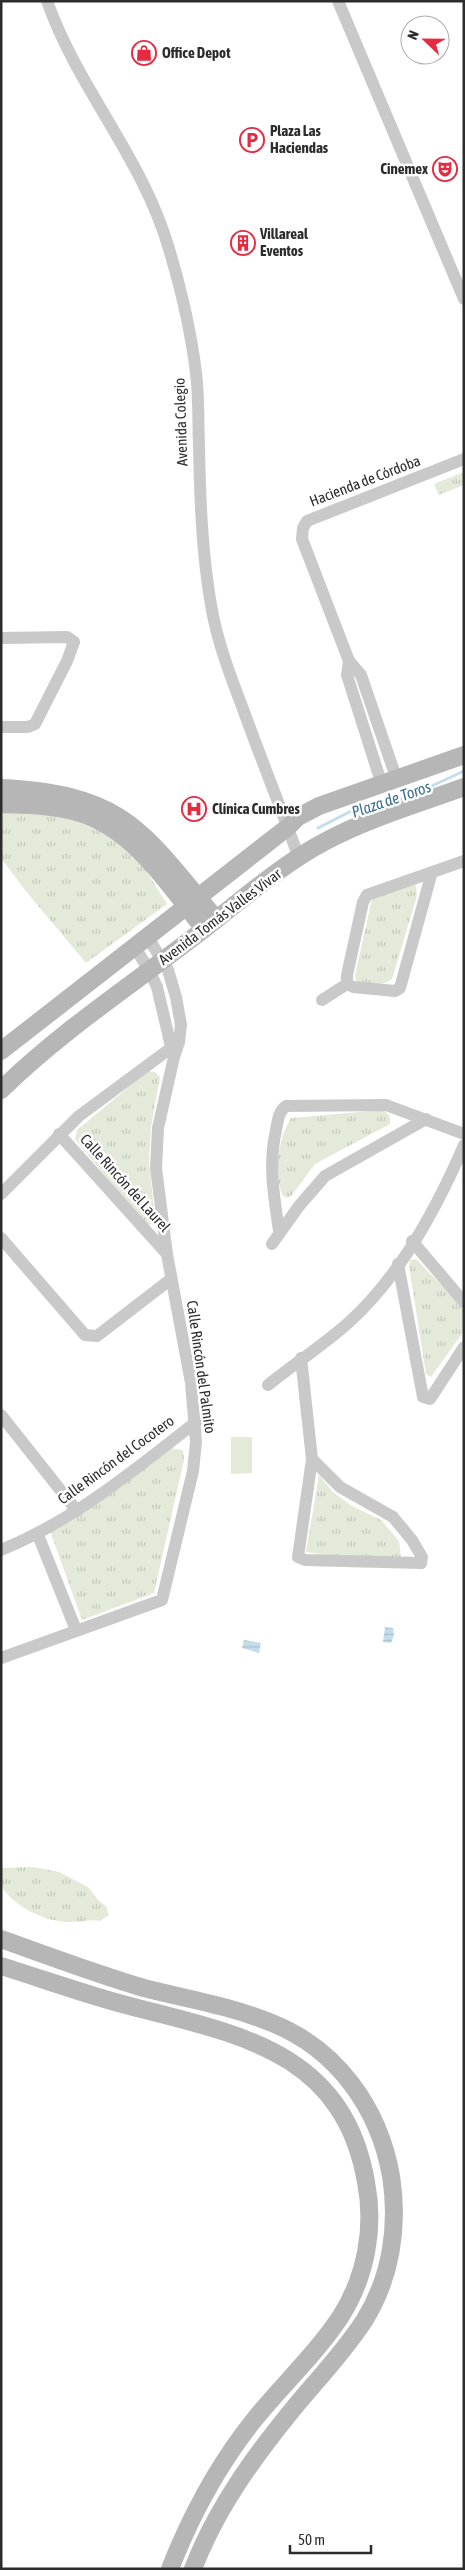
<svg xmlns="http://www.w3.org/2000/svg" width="465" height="2570" font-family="'Asap Condensed',sans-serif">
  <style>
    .grass { fill: #e3ead9 }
    .park { fill: url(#park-tufts) }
    .water { fill: url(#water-rules) }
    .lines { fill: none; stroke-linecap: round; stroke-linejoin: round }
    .stream { stroke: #c4ddeb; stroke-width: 3 }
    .street { stroke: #c9c9c9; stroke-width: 12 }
    .secondary { stroke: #b6b6b6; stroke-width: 18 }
    .labels { text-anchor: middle; stroke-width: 5; stroke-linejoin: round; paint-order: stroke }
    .poi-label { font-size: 15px; font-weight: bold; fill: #2c2c2c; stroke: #fff; text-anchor: start }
    .street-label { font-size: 15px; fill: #2c2c2c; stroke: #fff }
    .water-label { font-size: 16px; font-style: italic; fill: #3a718e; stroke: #fff }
  </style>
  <defs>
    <pattern id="park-tufts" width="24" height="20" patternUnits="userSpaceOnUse" patternTransform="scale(1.25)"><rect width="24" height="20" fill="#e3ead9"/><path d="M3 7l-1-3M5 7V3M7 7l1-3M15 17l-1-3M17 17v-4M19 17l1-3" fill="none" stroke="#c3c9ba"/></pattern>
    <pattern id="water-rules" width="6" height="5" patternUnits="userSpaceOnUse" patternTransform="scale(1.25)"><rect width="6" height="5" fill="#c4ddeb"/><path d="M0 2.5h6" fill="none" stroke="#a9beca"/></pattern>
  </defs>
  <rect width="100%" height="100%" fill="#fff"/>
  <!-- grass -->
  <polygon class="grass" points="231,1437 252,1437 252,1473 231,1474"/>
  <!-- park -->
  <g class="park">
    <polygon points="464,472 464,485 439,495 434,484"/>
    <polygon points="1,807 79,819 121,843 143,866 167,904 86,963 25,890 1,858"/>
    <path d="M 411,883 L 416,885 L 417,896 L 392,979 C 383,986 366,986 356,981 L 355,975 L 372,899 Z"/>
    <polygon points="148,1071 155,1072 160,1077 151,1127 149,1162 155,1218 150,1225 144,1224 75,1139 77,1130"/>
    <path d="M 382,1110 C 389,1113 391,1116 390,1124 L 315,1164 L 292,1195 L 287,1198 L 283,1196 C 273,1175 278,1138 291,1118 Z"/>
    <polygon points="416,1259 464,1308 464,1331 431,1377 426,1374 409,1266 410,1260"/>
    <polygon points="170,1448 183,1450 184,1460 154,1593 82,1620 50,1531"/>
    <polygon points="319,1475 333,1492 352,1506 381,1520 399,1541 402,1565 306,1552"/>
    <path d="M 33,1867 L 59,1872 L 88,1887 L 98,1900 L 106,1906 L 109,1915 L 100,1921 C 89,1919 83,1922 73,1922 C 47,1923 16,1908 2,1887 C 0,1882 1,1873 1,1868 Z"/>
  </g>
  <!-- water -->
  <g class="water">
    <polygon points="385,1627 393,1628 394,1635 391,1643 383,1642"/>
    <polygon points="244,1640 261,1643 259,1653 242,1648"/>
  </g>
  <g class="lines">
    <!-- stream -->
    <polyline class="stream" points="318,828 363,805 408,797 464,771"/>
    <!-- street -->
    <g class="street">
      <path d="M 47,1 C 78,89 143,158 169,249 C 181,289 191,332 196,373 C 199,397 198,422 199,446 C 200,499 202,553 211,605 C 217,641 230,675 243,709 C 261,759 281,808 299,858"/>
      <polyline points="338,1 464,299"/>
      <polyline points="1,638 67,637 74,642 67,661 35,724 28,727 1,727"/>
      <polyline points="349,661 302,539 303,528 307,521 464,459"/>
      <polyline points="382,785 347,675 349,661 361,675 397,780"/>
      <polyline points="134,946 149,970 157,987 173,1055"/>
      <polyline points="347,984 347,975 363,902 367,895 464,861"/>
      <polyline points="347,984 353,987 395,991 400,988 432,872"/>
      <polyline points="322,1000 347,984"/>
      <polyline points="59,1134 167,1254"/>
      <polyline points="1,1194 79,1116 179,1042"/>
      <path d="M 279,1231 C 274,1195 268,1167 276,1130 C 278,1121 278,1112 286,1106 L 386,1105 L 464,1134"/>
      <polyline points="1,1238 85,1335 97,1336 171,1279"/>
      <polyline points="412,1241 464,1302"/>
      <polyline points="272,1244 299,1206 325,1176 426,1119"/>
      <polyline points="398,1264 423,1397 430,1399 432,1396 464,1347"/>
      <polyline points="301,1358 312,1459 298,1557 305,1560 421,1563 422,1557 412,1540 393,1517 340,1487 312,1459"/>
      <path d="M 268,1385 C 294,1364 322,1346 347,1324 C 398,1279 437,1208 464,1145"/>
      <polyline points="1,1415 77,1511"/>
      <polyline points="38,1535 76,1630"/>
      <path d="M 1,1550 C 75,1520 134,1470 196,1422"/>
      <polyline points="1,1658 162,1600 193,1471 196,1442 191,1383 167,1254 156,1168 158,1128 174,1057 179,1042 181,1025 176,997 168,970 147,936"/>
    </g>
    <!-- secondary -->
    <g class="secondary">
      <path d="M 1,788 C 125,794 142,831 216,919"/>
      <path d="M 1,804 C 26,805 53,805 77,812 C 133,827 170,887 204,929"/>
      <polyline points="1,1051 288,827 298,817 319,806 464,755"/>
      <path d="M 1,1090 C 61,1031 137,981 203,930 C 243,899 282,864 326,841 C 369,818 418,804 464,787"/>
      <path d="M 1,1939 C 49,1956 96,1974 144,1988 C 187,1999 231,2006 272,2023 C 337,2049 379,2108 391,2176 C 399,2226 391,2278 364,2321 C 343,2353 317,2380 293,2409 C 253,2458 216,2509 193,2569"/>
      <path d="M 1,1966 C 43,1979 84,1994 126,2005 C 235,2034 343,2049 366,2182 C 375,2228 366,2276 341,2316 C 316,2354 282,2385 254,2420 C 218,2465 191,2515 170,2569"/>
    </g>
  </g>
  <!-- icons -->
  <defs>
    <symbol id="shop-ring" viewBox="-11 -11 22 22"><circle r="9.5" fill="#fff" stroke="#e62a41" stroke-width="1.5"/><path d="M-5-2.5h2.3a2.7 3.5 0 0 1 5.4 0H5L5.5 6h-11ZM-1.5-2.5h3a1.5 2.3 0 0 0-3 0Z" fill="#e62a41"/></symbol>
    <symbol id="parking-ring" viewBox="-11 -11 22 22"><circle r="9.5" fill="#fff" stroke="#e62a41" stroke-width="1.5"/><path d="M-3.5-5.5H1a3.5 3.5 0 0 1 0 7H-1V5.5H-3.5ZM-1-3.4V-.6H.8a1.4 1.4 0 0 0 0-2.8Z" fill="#e62a41"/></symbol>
    <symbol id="theatre-ring" viewBox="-11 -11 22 22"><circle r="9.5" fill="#fff" stroke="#e62a41" stroke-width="1.5"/><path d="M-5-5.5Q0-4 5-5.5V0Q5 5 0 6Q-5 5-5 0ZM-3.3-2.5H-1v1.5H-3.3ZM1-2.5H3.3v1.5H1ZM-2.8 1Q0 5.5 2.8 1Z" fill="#e62a41"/></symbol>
    <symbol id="building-ring" viewBox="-11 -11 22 22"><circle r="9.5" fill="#fff" stroke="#e62a41" stroke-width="1.5"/><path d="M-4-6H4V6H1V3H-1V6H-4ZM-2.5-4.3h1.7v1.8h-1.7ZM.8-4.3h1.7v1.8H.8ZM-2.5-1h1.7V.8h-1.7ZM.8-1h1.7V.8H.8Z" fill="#e62a41"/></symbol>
    <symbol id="hospital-ring" viewBox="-11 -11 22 22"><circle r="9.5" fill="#fff" stroke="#e62a41" stroke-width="1.5"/><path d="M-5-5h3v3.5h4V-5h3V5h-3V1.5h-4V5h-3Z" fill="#e62a41"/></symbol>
  </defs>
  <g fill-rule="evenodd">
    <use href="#shop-ring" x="130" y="39" width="28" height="28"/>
    <use href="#parking-ring" x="238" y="126" width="28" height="28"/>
    <use href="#theatre-ring" x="431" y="155" width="28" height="28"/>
    <use href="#building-ring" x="229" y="229" width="28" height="28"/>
    <use href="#hospital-ring" x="180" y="795" width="28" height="28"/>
  </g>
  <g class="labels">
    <!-- poi labels -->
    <g class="poi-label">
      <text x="162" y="58">Office Depot</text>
      <text x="270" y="136">Plaza Las<tspan x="270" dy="17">Haciendas</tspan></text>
      <text x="428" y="174" text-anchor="end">Cinemex</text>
      <text x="260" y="239">Villareal<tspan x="260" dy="17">Eventos</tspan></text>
      <text x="212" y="814">Clínica Cumbres</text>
    </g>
    <!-- street labels -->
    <g class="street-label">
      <text transform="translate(181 422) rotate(-92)" y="5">Avenida Colegio</text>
      <text transform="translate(365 481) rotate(-21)" y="5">Hacienda de Córdoba</text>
      <text transform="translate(220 917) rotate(-37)" y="5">Avenida Tomás Valles Vivar</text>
      <text transform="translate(125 1183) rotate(48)" y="5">Calle Rincón del Laurel</text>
      <text transform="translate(201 1367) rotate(82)" y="5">Calle Rincón del Palmito</text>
      <text transform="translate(116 1460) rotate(-36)" y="5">Calle Rincón del Cocotero</text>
    </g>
    <!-- water labels -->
    <g class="water-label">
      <text transform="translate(391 799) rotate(-19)" y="6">Plaza de Toros</text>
    </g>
  </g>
  <!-- border -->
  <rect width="465" height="2570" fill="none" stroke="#2c2c2c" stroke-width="5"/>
  <!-- north arrow -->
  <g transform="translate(425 40) rotate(292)"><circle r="24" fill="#ffffff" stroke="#ababab"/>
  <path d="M0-4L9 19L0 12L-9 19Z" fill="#e62a41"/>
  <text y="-8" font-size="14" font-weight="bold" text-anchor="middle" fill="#2c2c2c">N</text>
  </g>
  <!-- scale -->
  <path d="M290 2545v8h81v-8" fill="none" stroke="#2c2c2c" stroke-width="2.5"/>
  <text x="298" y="2545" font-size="15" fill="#2c2c2c" stroke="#ffffff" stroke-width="4" paint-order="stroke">50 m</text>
</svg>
